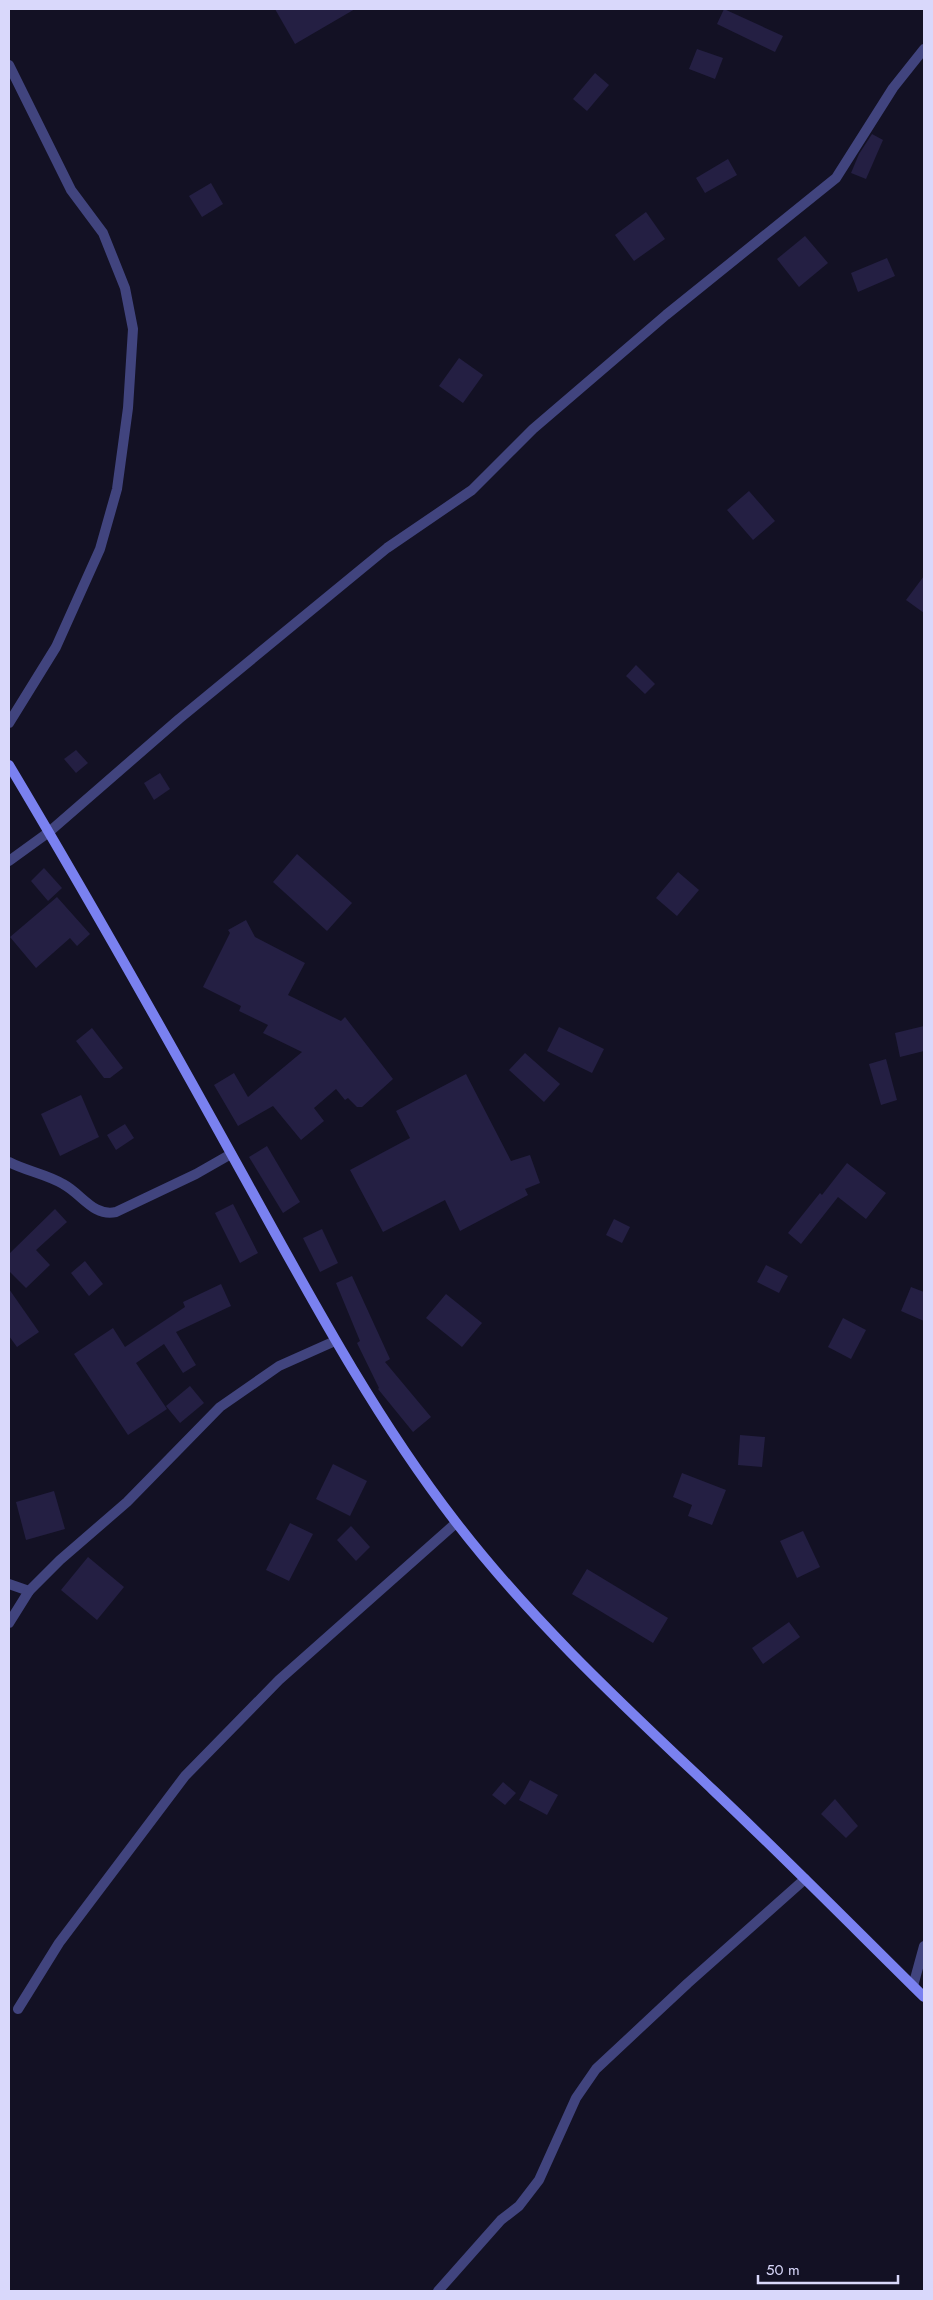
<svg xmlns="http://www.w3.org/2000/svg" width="933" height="2300" font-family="Jost,sans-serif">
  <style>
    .building { fill: #241f43 }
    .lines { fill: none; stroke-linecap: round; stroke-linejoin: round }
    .street { stroke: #41447e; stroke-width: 10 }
    .secondary { stroke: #7a81f0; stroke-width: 10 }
  </style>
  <rect width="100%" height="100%" fill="#131124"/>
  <!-- building -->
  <g class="building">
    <polygon points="275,9 355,9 295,44"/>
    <polygon points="724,9 783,36 775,52 717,24"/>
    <polygon points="697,49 723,58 715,79 689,69"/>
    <polygon points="595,73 609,85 587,111 573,99"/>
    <polygon points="872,134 883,140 866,179 851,173 859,154"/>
    <polygon points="728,159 737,175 705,193 696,178"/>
    <polygon points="211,183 223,204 202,217 189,196"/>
    <polygon points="646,212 665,239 634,261 615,235"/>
    <polygon points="805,236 828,263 799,287 777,259"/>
    <polygon points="887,258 895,276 858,292 851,273"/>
    <polygon points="459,358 483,375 463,403 439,386"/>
    <polygon points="749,491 775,521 753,540 727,510"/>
    <polygon points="924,576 924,613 906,600"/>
    <polygon points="636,665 655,684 645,694 626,676"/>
    <polygon points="76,750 88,763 76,773 64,759"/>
    <polygon points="160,773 170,789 154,800 144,783"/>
    <polygon points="297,854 352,903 327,931 273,882"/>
    <polygon points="44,868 62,888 48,901 31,881"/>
    <polygon points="678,872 699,890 677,916 656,898"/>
    <polygon points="57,897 90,934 77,946 70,938 36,968 10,937"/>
    <polygon points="246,920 255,937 305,963 288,995 341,1021 345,1017 393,1079 362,1107 357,1107 348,1098 345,1100 336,1089 314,1108 324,1121 301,1140 273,1106 238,1126 214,1085 234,1073 248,1097 302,1052 263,1033 268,1025 239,1011 241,1006 203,987 230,933 228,930"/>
    <polygon points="924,1026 924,1051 900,1057 895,1033"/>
    <polygon points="559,1027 604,1049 592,1073 547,1051"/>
    <polygon points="92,1028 123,1068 110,1078 104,1078 76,1041"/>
    <polygon points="525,1053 560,1084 544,1102 509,1070"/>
    <polygon points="886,1059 897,1100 881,1105 869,1064"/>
    <polygon points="466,1074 511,1161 530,1155 540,1183 525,1189 528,1195 460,1231 445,1200 383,1232 350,1170 410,1138 396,1111"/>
    <polygon points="81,1095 99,1137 60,1156 41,1114"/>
    <polygon points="125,1124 134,1138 116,1150 107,1135"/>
    <polygon points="267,1146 300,1202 283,1213 249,1157"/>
    <polygon points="847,1163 886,1193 866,1219 838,1197 801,1244 788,1233 820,1193 822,1195"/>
    <polygon points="233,1204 258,1253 240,1263 215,1213"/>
    <polygon points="55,1209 67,1222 36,1250 50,1265 26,1288 9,1271 9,1254"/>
    <polygon points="614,1219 630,1227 622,1243 606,1235"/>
    <polygon points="322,1229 338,1263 320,1272 303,1238"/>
    <polygon points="85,1261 103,1284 89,1296 71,1273"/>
    <polygon points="766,1265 788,1276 779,1293 757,1282"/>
    <polygon points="352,1276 390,1359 385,1362 431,1417 413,1432 378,1389 379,1388 357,1343 360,1341 336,1283"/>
    <polygon points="221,1284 231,1306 176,1332 196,1365 183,1373 164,1344 136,1363 167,1409 128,1435 74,1354 113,1328 125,1347 185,1307 183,1302"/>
    <polygon points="911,1287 924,1292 924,1321 901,1311"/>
    <polygon points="9,1289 39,1332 17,1347 9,1336"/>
    <polygon points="446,1294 482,1323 462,1347 426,1318"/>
    <polygon points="843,1318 866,1330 851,1359 828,1347"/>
    <polygon points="190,1386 204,1403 180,1423 166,1406"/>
    <polygon points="740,1435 765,1437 762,1467 738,1465"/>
    <polygon points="333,1464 367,1481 350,1516 316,1499"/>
    <polygon points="682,1473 726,1490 712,1525 688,1516 692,1505 673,1497"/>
    <polygon points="54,1491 65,1529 26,1540 16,1502"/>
    <polygon points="290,1523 313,1534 289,1581 266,1570"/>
    <polygon points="351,1526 370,1547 356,1561 337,1540"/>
    <polygon points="803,1531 820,1567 797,1578 780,1541"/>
    <polygon points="88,1557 124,1587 97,1620 61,1590"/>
    <polygon points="587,1569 668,1618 653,1643 572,1594"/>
    <polygon points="789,1622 800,1637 763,1664 752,1648"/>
    <polygon points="530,1780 558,1795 547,1815 519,1800"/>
    <polygon points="503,1782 516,1793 505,1805 492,1795"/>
    <polygon points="835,1799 858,1826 846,1838 821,1814"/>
  </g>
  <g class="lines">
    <!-- street -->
    <g class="street">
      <polyline points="9,65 71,190 103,233 125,288 133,329 128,408 117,489 100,549 56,647 9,723"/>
      <polyline points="9,861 49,832 179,719 387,548 472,490 533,429 666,315 836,178 893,88 924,49"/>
      <path d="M 9,1162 C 26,1171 46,1174 63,1184 C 82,1194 93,1217 116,1212 L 196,1174 L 231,1154"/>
      <polyline points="9,1584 29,1591"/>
      <polyline points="9,1623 29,1591 60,1560 127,1502 220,1407 279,1366 335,1341"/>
      <polyline points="913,1986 924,1946"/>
      <polyline points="18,2009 59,1943 185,1776 279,1680 456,1523"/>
      <polyline points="438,2291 501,2220 519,2206 539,2180 576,2098 596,2069 688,1983 805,1879"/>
    </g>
    <!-- secondary -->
    <path class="secondary" d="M 9,765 C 86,894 160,1025 233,1157 C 302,1281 368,1408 455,1521 C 531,1620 623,1705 713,1790 C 785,1858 854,1928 924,1997"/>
  </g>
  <!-- border -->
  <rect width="933" height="2300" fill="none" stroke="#d9d8fb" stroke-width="20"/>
  <!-- scale -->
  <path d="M758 2275v8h140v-8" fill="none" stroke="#d9d8fb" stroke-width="2.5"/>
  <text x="766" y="2275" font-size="15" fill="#d9d8fb" stroke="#131124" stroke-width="4" paint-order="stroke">50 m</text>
</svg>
